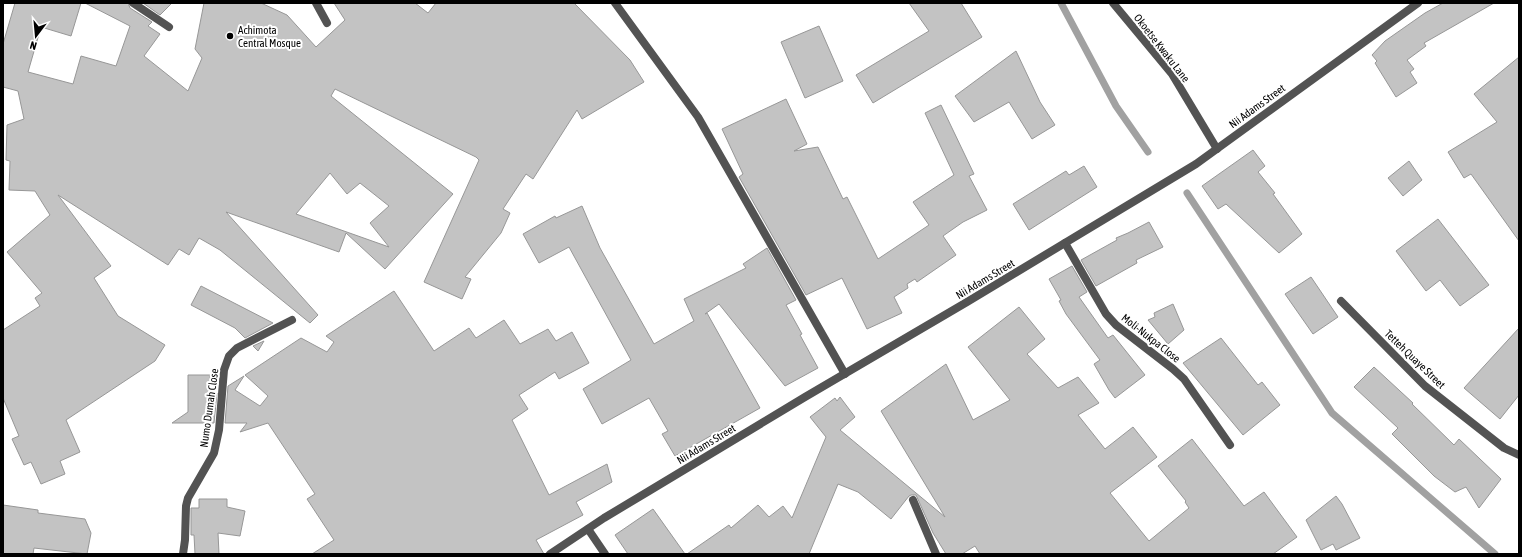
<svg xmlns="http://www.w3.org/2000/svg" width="1522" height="557" font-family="'Asap Condensed',sans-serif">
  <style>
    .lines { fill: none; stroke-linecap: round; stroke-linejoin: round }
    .stream { stroke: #a1a1a1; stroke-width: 7 }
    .building { fill: #c3c3c3; stroke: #979797; fill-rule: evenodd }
    .minor { stroke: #535353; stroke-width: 8 }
    .tertiary { stroke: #535353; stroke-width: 8 }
    .poi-dot { fill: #000; stroke: #fff; stroke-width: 1.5 }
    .labels { text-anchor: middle; stroke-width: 4; stroke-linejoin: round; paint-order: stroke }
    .poi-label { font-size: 11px; fill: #000; stroke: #fff; text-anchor: start }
    .street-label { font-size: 11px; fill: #000; stroke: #fff }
  </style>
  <rect width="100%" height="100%" fill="#fff"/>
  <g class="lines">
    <!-- stream -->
    <g class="stream">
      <polyline points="1061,3 1116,106 1148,152"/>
      <polyline points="1187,193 1332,413 1495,554"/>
    </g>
  </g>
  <!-- building -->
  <g class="building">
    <path d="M 15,3 L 81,3 L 71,36 L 41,27 L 28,72 L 73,84 L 81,56 L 116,66 L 130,26 L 85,3 L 128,3 L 130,8 L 152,22 L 148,26 L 160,34 L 144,56 L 188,91 L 202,58 L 195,49 L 204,3 L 261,3 L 287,15 L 316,47 L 345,20 L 334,3 L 415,3 L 428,13 L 436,3 L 574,3 L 630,60 L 644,82 L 582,119 L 577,110 L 533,179 L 526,174 L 503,209 L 510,213 L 501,233 L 465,277 L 471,279 L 462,299 L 424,282 L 479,160 L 476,157 L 335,89 L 331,96 L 453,194 L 385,269 L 346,233 L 339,252 L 226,212 L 318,315 L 310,323 L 220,250 L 199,238 L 189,255 L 179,249 L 168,265 L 58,195 L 111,266 L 94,278 L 118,316 L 165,345 L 155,361 L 66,420 L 80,452 L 60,461 L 65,474 L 41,484 L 31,462 L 24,465 L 12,439 L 19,436 L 3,398 L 3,330 L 40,306 L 35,298 L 42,293 L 7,252 L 50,215 L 35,191 L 9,190 L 10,161 L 6,160 L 7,125 L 24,119 L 18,91 L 3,87 L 3,44 ZM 330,173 L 347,194 L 360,183 L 389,206 L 370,223 L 389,247 L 296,214 Z"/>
    <polygon points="143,3 172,3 160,15"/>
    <polygon points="909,3 961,3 982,37 873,103 856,75 929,31"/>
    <polygon points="1443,3 1494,3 1424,43 1426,46 1407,60 1414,69 1410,72 1417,83 1396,97 1375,63 1377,61 1372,55 1385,41 1425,13"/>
    <polygon points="819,26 843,81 805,98 781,42"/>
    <polygon points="1016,51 1040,102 1055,125 1032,139 1009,102 974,122 955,96"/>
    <polygon points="1519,57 1519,241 1471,174 1464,178 1448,152 1497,122 1474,94"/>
    <polygon points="786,99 807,144 794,151 818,147 843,199 847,197 878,259 929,225 913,202 954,175 925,113 941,105 974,174 969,176 987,210 963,222 943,236 956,255 917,282 915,279 907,284 908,288 894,297 902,313 867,329 842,278 806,295 739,177 743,174 722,129"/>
    <polygon points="1253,150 1265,166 1258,172 1275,193 1273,194 1302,234 1279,253 1226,204 1218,209 1202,186"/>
    <polygon points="1409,161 1422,180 1403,196 1388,178"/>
    <polygon points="1084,166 1097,187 1029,230 1013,204 1066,171 1069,175"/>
    <polygon points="582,206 600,248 654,344 694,321 684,299 746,268 743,264 767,248 796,300 786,305 802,334 800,335 818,368 785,386 719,304 705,314 707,313 760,408 675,456 662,434 668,431 649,398 602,424 583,389 631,360 569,247 539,263 523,234 555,216 556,218"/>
    <polygon points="1438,219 1489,285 1460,306 1440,280 1426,291 1396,251"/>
    <polygon points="1149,222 1163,247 1136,260 1137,263 1096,286 1081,260 1117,240 1116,238 1128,233"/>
    <polygon points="1072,266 1087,292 1079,297 1108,338 1113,335 1145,375 1115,398 1109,390 1094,364 1100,360 1066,314 1059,301 1061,300 1049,279"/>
    <polygon points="1311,277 1338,317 1313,334 1285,294"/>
    <polygon points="201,286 273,323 245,338 235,328 191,305"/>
    <polygon points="394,291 434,351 469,328 476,338 504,320 520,344 548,329 556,341 572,332 589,363 559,379 555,372 519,395 528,409 512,420 549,495 607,464 612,482 576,502 583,515 536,540 544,554 312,554 334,540 307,499 315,494 268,423 240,432 247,423 225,423 228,386 244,376 235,390 260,406 268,396 245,375 301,338 327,352 334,342 326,336"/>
    <polygon points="1173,304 1184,330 1168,344 1148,320 1155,317 1154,313"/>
    <polygon points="1019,307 1045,339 1027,354 1058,388 1078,377 1099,403 1078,415 1105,449 1133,427 1157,457 1110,493 1149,541 1189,508 1185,502 1186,501 1158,466 1192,439 1244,506 1264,492 1297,537 1273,554 980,554 975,546 962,554 946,554 933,533 916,495 911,495 909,496 891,519 858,492 838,484 809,554 687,554 729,525 731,528 758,505 769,517 783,506 792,518 826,437 810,417 835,398 837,401 840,397 855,417 840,430 945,517 881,411 946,364 973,420 1010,400 968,347"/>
    <polygon points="1519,328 1519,395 1500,419 1464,388"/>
    <polygon points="1221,338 1258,385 1262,382 1280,405 1243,435 1183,363"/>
    <polygon points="264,341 258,351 253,346"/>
    <polygon points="1374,367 1413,403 1412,404 1454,445 1459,439 1501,479 1479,508 1466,487 1455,492 1434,476 1392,434 1398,428 1354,387"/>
    <polygon points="188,375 210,375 210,398 217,393 214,423 172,423 188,412"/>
    <polygon points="1336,496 1342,504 1360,538 1336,550 1333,544 1321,550 1306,520"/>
    <polygon points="199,499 227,499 227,507 245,511 240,536 218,533 219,554 195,554 194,535 191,535 191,508 199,508"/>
    <polygon points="3,505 38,510 38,513 85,519 91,533 87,554 34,548 33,554 3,554"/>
    <polygon points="653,509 685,554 628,554 615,535"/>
  </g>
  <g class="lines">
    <!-- minor -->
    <g class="minor">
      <polyline points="133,3 169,27"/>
      <polyline points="316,3 327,23"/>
      <polyline points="615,3 698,117 845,374"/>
      <polyline points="1113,3 1172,74 1217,149"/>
      <polyline points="1065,243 1106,314 1116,325 1173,369 1184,379 1230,445"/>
      <polyline points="1341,301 1425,386 1504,448 1519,455"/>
      <polyline points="913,500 936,554"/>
      <polyline points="588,529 605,554"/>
      <polyline points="183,554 185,540 186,506 188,498 214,453 219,430 224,370 229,356 237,348 292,320"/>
    </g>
    <!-- tertiary -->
    <polyline class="tertiary" points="550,554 604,518 649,491 805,397 967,302 1196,164 1418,3"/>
  </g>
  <!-- markers -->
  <circle class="poi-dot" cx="230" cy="36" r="4"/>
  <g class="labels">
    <!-- poi labels -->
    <g class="poi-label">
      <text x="238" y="34">Achimota<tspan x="238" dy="13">Central Mosque</tspan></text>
    </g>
    <!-- street labels -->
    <g class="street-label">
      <text transform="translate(1162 48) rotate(52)" y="4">Okoetse Kwaku Lane</text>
      <text transform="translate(1257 106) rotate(-36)" y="4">Nii Adams Street</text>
      <text transform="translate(985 279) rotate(-31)" y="4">Nii Adams Street</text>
      <text transform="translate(1151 338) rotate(38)" y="4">Moli-Nukpa Close</text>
      <text transform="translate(1415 359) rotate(44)" y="4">Tetteh Quaye Street</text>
      <text transform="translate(209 408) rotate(-82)" y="4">Numo Dumah Close</text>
      <text transform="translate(706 444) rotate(-31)" y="4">Nii Adams Street</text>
    </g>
  </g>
  <!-- border -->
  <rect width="1522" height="557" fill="none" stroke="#000000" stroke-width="8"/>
  <!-- north arrow -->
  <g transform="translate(36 36) rotate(196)" stroke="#ffffff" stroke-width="3" paint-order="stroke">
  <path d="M0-3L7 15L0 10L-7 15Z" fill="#000000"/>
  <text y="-6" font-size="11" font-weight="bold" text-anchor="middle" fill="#000000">N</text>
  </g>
</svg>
